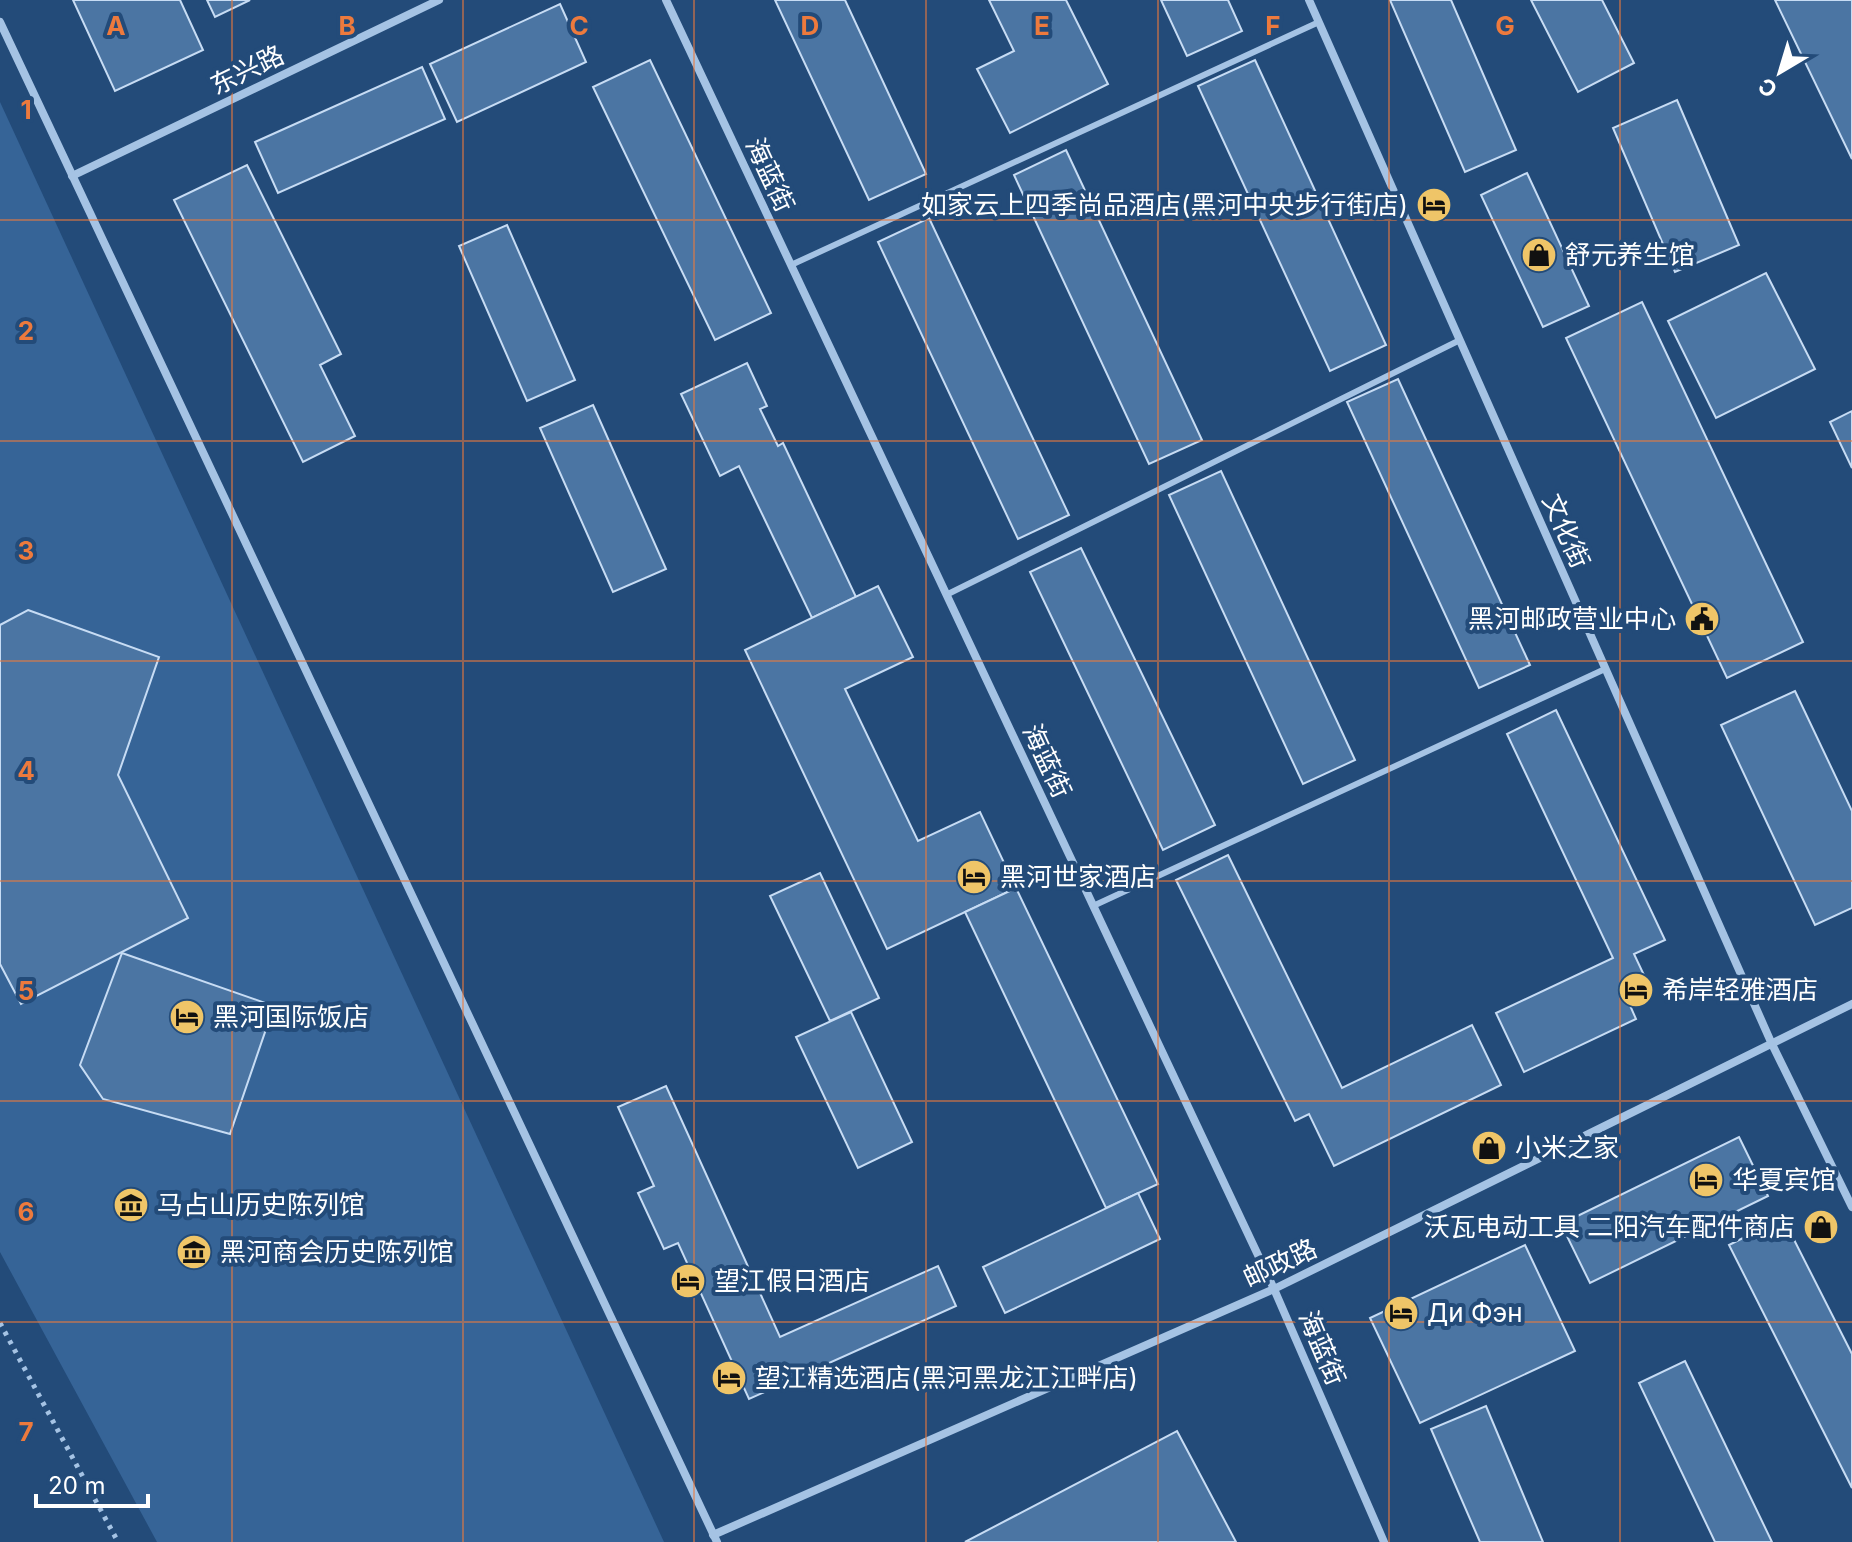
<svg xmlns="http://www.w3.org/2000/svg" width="1852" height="1542" font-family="Inter,'Noto Sans SC',sans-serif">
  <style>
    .green { fill: #366497 }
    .building { fill: #4b75a3; stroke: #c7dcf4; stroke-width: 2 }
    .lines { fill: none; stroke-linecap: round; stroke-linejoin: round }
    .path { stroke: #a5c3e4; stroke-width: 5; stroke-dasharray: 4 6; stroke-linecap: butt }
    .lane { stroke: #a5c3e4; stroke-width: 6 }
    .street { stroke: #a5c3e4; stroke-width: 8 }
    .grid { fill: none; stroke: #ed7a3d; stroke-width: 2; stroke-opacity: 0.55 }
    .labels { text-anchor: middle; stroke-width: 8; stroke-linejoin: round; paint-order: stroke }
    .street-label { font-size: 26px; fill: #fff; stroke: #234b79 }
    .poi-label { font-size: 26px; fill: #fff; stroke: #234b79; text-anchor: start }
    .grid-label { font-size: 26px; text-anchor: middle; font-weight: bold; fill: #ed7a3d; stroke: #234b79; stroke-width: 8; stroke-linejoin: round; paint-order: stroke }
  </style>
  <rect width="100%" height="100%" fill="#234b79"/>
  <!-- green -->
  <polygon class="green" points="0,102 664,1542 157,1542 0,1252"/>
  <!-- building -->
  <g class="building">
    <polygon points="73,0 180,0 203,50 115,91"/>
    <polygon points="207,0 250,0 215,17"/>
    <polygon points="775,0 845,0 926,174 869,200"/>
    <polygon points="989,0 1066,0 1108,84 1010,133 977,69 1014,51"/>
    <polygon points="1161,0 1228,0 1242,31 1187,56"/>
    <polygon points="1390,0 1451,0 1516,150 1465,172"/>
    <polygon points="1531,0 1602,0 1634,63 1578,92"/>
    <polygon points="1775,0 1852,0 1852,159"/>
    <polygon points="560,4 586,62 457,122 430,64"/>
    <polygon points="650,60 771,313 715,340 593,87"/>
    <polygon points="1255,60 1386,345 1330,371 1198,86"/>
    <polygon points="422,67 445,119 278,193 255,142"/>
    <polygon points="1677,100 1739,245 1675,272 1613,128"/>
    <polygon points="1066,150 1202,440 1149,464 1014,175"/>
    <polygon points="247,165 341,354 320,365 355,436 303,462 174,200"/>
    <polygon points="1527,173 1589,306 1543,327 1481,195"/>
    <polygon points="929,218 1069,515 1018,539 878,242"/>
    <polygon points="507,225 575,380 527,401 459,246"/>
    <polygon points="1766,273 1815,369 1716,418 1668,321"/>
    <polygon points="1642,302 1803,642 1727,678 1566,338"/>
    <polygon points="747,363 767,406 760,409 778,446 783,443 856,597 812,618 739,466 720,476 681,394"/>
    <polygon points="1398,379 1530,665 1479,688 1347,402"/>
    <polygon points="593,405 666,569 613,592 540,428"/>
    <polygon points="1852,411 1852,468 1830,422"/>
    <polygon points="1221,471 1355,760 1303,784 1169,495"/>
    <polygon points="1081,548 1215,825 1163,850 1030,572"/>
    <polygon points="878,586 913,657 845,689 918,841 980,812 1016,888 887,949 745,650"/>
    <polygon points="28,610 159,657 118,775 188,918 21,1004 0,964 0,625"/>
    <polygon points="1795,691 1852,811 1852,908 1815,925 1721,725"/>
    <polygon points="1556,710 1665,940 1634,954 1651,990 1628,1001 1636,1019 1524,1072 1496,1013 1613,958 1507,734"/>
    <polygon points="1228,855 1342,1088 1472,1025 1501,1085 1334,1166 1309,1114 1295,1121 1176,880"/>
    <polygon points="820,873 879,998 830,1021 770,896"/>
    <polygon points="1016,888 1158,1184 1106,1208 965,912"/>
    <polygon points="122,953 274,1006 230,1134 103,1099 80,1065"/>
    <polygon points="851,1012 912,1142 858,1168 796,1037"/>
    <polygon points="666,1086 780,1337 938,1266 956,1306 749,1399 678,1243 664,1249 638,1193 654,1186 618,1107"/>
    <polygon points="1739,1137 1768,1196 1590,1283 1561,1224"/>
    <polygon points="1138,1193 1160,1239 1005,1313 983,1267"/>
    <polygon points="1783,1218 1852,1354 1852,1488 1729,1245"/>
    <polygon points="1525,1245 1575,1351 1420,1423 1370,1318"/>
    <polygon points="1685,1361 1772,1542 1715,1542 1639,1383"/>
    <polygon points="1486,1406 1543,1542 1480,1542 1431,1429"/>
    <polygon points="1177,1431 1236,1542 965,1542"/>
  </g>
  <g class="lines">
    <!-- path -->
    <polyline class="path" points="0,1323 118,1542"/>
    <!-- lane -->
    <g class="lane">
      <polyline points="791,265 1319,22"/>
      <polyline points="946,595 1460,340"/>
      <polyline points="1093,906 1605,669"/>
    </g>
    <!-- street -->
    <g class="street">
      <polyline points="666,0 1274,1289 1384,1542"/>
      <polyline points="1309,0 1771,1042 1852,1207"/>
      <polyline points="0,22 717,1542"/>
      <polyline points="72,176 439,0"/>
      <polyline points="713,1535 1274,1289 1852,1004"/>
    </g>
  </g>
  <!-- grid -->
  <path class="grid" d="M 232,0 L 232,1542M 463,0 L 463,1542M 694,0 L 694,1542M 926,0 L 926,1542M 1158,0 L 1158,1542M 1389,0 L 1389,1542M 1620,0 L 1620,1542M 0,220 L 1852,220M 0,441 L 1852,441M 0,661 L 1852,661M 0,881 L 1852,881M 0,1101 L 1852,1101M 0,1322 L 1852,1322"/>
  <!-- icons -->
  <defs>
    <symbol id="hotel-disc" viewBox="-11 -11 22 22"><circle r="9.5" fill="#efc568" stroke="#234b79"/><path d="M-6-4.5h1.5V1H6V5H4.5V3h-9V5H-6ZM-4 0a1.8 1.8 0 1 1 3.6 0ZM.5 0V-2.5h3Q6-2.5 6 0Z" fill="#111"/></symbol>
    <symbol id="shop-disc" viewBox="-11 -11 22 22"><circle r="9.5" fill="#efc568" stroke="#234b79"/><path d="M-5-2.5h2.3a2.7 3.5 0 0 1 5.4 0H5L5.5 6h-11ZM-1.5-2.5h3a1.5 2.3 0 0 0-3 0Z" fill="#111"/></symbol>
    <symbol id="civic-disc" viewBox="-11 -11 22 22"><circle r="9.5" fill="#efc568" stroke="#234b79"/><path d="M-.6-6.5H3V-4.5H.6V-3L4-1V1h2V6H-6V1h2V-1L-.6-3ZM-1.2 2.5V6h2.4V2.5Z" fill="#111"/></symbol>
    <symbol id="museum-disc" viewBox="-11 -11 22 22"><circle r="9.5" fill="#efc568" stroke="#234b79"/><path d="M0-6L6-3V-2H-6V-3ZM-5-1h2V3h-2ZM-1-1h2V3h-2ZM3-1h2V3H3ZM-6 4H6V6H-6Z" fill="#111"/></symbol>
  </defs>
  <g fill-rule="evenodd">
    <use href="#hotel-disc" x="1414" y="185" width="40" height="40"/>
    <use href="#shop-disc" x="1519" y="235" width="40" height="40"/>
    <use href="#civic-disc" x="1682" y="599" width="40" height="40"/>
    <use href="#hotel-disc" x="954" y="857" width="40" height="40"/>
    <use href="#hotel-disc" x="1616" y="970" width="40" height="40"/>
    <use href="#hotel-disc" x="167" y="997" width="40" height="40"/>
    <use href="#shop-disc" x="1469" y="1128" width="40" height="40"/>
    <use href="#hotel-disc" x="1686" y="1160" width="40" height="40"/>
    <use href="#museum-disc" x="111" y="1185" width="40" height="40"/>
    <use href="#shop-disc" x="1801" y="1207" width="40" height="40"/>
    <use href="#museum-disc" x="174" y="1232" width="40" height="40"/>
    <use href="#hotel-disc" x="668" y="1261" width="40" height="40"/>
    <use href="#hotel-disc" x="1381" y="1293" width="40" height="40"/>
    <use href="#hotel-disc" x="709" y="1358" width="40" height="40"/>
  </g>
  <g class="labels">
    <!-- street labels -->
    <g class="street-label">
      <text transform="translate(247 70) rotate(-26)" y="9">东兴路</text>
      <text transform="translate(770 175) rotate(65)" y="9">海蓝街</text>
      <text transform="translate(1566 531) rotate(66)" y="9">文化街</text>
      <text transform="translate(1047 761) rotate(65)" y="9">海蓝街</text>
      <text transform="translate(1280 1263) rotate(-25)" y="9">邮政路</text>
      <text transform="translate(1322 1348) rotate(67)" y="9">海蓝街</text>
    </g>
    <!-- poi labels -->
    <g class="poi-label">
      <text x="1408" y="214" text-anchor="end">如家云上四季尚品酒店(黑河中央步行街店)</text>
      <text x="1565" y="264">舒元养生馆</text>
      <text x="1676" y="628" text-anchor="end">黑河邮政营业中心</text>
      <text x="1000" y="886">黑河世家酒店</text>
      <text x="1662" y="999">希岸轻雅酒店</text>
      <text x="213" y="1026">黑河国际饭店</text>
      <text x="1515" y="1157">小米之家</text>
      <text x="1732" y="1189">华夏宾馆</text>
      <text x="157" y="1214">马占山历史陈列馆</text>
      <text x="1795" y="1236" text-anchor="end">沃瓦电动工具 二阳汽车配件商店</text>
      <text x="220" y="1261">黑河商会历史陈列馆</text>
      <text x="714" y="1290">望江假日酒店</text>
      <text x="1427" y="1322">Ди Фэн</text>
      <text x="755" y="1387">望江精选酒店(黑河黑龙江江畔店)</text>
    </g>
  </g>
  <g class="grid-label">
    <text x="116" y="35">A</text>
    <text x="347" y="35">B</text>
    <text x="579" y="35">C</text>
    <text x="810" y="35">D</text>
    <text x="1042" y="35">E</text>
    <text x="1273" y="35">F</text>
    <text x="1505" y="35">G</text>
    <text x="26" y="119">1</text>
    <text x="26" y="340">2</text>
    <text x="26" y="560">3</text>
    <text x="26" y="780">4</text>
    <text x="26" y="1000">5</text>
    <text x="26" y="1221">6</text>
    <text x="26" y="1441">7</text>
  </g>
  <!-- north arrow -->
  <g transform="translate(1780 72) rotate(218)" stroke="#234b79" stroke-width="6" paint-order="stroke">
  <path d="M0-6L14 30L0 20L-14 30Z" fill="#ffffff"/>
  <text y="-12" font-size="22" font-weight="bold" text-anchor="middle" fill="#ffffff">С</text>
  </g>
  <!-- scale -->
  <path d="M36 1494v12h112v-12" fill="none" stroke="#ffffff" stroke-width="4"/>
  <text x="48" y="1494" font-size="24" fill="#ffffff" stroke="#234b79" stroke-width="6" paint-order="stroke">20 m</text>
</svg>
